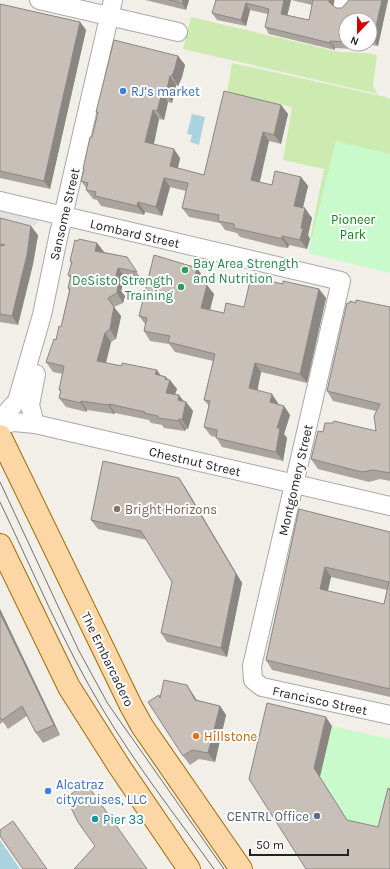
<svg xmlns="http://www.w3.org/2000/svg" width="390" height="869" font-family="Karla,sans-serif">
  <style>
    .grass { fill: #cdebb0 }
    .park { fill: #c8facc }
    .parking { fill: #e2e2e2 }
    .water { fill: #aad3df }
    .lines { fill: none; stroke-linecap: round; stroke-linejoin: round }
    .minor-casing { stroke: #a9a9a9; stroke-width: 20 }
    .major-casing { stroke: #a06b00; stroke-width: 24 }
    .minor { stroke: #fff; stroke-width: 18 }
    .major { stroke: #fcd6a4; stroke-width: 22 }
    .tram { stroke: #707070; stroke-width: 1 }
    .wall { fill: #aba49e; fill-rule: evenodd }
    .shaded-wall { fill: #8b8681 }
    .building { fill: #c7bfb8; stroke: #8b8681; fill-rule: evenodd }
    .shop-dot { fill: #3f7fe0; stroke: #fff; stroke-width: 1.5 }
    .leisure-dot { fill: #2e9e5b; stroke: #fff; stroke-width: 1.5 }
    .education-dot { fill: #8d6e63; stroke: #fff; stroke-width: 1.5 }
    .food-dot { fill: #e8710a; stroke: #fff; stroke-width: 1.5 }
    .service-dot { fill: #5c6f8a; stroke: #fff; stroke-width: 1.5 }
    .culture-dot { fill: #0f9aa8; stroke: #fff; stroke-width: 1.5 }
    .labels { text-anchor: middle; stroke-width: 4; stroke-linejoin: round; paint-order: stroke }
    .shop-label { font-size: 13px; fill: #366cbe; stroke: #fff; text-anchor: start }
    .street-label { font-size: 13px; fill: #222; stroke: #fff }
    .park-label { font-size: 13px; fill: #0c8416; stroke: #fff }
    .leisure-label { font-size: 13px; fill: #27864d; stroke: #fff; text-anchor: start }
    .education-label { font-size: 13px; fill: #785e54; stroke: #fff; text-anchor: start }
    .food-label { font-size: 13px; fill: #c56008; stroke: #fff; text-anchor: start }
    .service-label { font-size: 13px; fill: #4e5e75; stroke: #fff; text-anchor: end }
    .culture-label { font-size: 13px; fill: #0d838f; stroke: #fff; text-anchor: start }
  </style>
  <rect width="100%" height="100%" fill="#f2efe9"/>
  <!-- grass -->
  <g class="grass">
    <polygon points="191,17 339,52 367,53 377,55 373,86 378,94 183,49"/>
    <polygon points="232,63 386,97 390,99 390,270 360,247 310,239 324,169 283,160 292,107 227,93"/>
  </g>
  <!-- park -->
  <g class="park">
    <polygon points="336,141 390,154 390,273 308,253"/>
    <polygon points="332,726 390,739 390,838 353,829 320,777"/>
  </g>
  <!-- parking -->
  <polygon class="parking" points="0,210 40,220 34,226 0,218"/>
  <!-- water -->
  <g class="water">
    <polygon points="192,114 205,117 199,145 190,142 192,135 187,134"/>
    <polygon points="0,840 20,869 0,869"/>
  </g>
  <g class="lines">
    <defs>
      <g id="minor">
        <polyline points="39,0 178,32"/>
        <polyline points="343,5 344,0"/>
        <polyline points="0,201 341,281 252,666 253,680 262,687 390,715"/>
        <polyline points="0,420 17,401 42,315 58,238 113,0"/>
        <polyline points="35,424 30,405 36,374"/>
        <polyline points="0,425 14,422 35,424 390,506"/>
      </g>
      <g id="major">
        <polyline points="0,436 131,706 142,726 241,869"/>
        <polyline points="0,545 69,687 119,766 189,869"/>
      </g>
    </defs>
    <!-- minor casing -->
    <use href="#minor" class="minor-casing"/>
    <!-- major casing -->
    <use href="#major" class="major-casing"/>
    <!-- minor -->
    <use href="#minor" class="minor"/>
    <!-- major -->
    <use href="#major" class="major"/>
    <!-- tram -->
    <g class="tram">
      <polyline points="0,482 79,651 108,704 224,869"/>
      <path d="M 0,502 C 33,571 63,643 102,708 C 135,764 176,816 214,869"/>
    </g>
  </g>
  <!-- wall -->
  <g class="wall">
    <polygon points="145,0 189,0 186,10"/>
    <path d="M 216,0 L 334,0 L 333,6 L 336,8 L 342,8 L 349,0 L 388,0 L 378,46 L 366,44 L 370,44 L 370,20 L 346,20 L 346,44 L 354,44 L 353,49 L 335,48 L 335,50 L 269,34 L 265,27 L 268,14 L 250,10 L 246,26 L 217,20 L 212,13 ZM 291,0 L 312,5 L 309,20 L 287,15 Z"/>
    <polygon points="0,4 80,22 86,30 50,189 0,178"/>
    <polygon points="178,56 185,65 182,77 178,86 176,85 172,103 168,102 164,120 159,119 154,144 180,158 178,168 204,175 281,105 288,114 281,144 269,141 259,182 272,185 301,177 308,186 303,208 312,218 308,235 310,239 307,249 289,245 288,248 280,247 240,237 237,233 225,230 220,223 189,217 182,208 186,191 170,187 162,216 145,212 144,215 101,206 97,200 93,199 86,190 87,189 81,181 84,170 83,169 92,137 97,114 96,112"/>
    <polygon points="0,218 38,235 33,264 18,325 0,322"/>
    <polygon points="78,241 97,243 104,252 127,257 143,282 125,277 121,291 125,296 123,303 114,307 121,316 119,326 116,339 111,342 106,363 122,366 157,370 160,375 168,379 177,389 175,394 184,401 186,402 193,411 188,429 186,429 185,431 164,428 162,425 151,423 149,420 115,413 114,414 87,410 87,412 66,407 59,398 61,392 59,390 63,374 53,372 46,362 61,327 69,291 68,288 70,278 68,275 71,263 70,261"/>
    <polygon points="204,278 203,284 214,294 210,310 224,313 244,307 283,284 319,289 326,298 307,383 261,372 257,390 278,403 278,404 284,406 290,415 284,434 287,438 283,461 222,447 216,437 211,436 204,427 209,406 204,400 213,361 175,352 169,344 150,341 144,331 145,324 139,316"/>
    <polygon points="350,303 356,303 390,307 390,481 380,479 369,482 318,469 311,459 323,432 376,431 376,411 333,401 327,391"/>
    <polygon points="179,478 185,487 242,583 227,657 167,642 161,633 172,582 147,540 98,529 91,520"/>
    <path d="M 299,509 L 390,532 L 390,697 L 272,670 L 266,660 ZM 331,577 L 387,590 L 384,604 L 328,591 Z"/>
    <polygon points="0,609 60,735 43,743 36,733 27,716 8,729 3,722 0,724"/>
    <polygon points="187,685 197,700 220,706 226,715 215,762 199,759 190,765 183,756 161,697"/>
  </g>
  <!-- shaded-wall -->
  <g class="shaded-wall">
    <polygon points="183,0 189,0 186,10 182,3"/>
    <polygon points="284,0 291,0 286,21 281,14"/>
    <polygon points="329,0 334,0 333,9 329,2"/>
    <polygon points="382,0 388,0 378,46 373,40"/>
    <polygon points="246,3 250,10 246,26 241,20"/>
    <polygon points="80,22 86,30 50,189 44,181"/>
    <polygon points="330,41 335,48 335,50 330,43"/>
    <polygon points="349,44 354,44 353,49"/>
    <polygon points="178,56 185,65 182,77 178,86 172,76"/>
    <polygon points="170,76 176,85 172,103 166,93"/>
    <polygon points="162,93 168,102 164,120 157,111"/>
    <polygon points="281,105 288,114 281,144 274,135"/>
    <polygon points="153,110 159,119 152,152 145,142"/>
    <polygon points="263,132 269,141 258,190 251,180"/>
    <polygon points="174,149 180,158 176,176 170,166"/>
    <polygon points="301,177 308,186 301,215 294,206"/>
    <polygon points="164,178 170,187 162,216 156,207"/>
    <polygon points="138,202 145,212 144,215 137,206"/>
    <polygon points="305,208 312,218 308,235 310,239 307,249 300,240 301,228"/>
    <polygon points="31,226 38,235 33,264 18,325 12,316"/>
    <polygon points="282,236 289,245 288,248 282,239"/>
    <polygon points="97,243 104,252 95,251"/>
    <polygon points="118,268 125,277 121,291 125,296 123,303 117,293 114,282"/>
    <polygon points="197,268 204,278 201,291 194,282"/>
    <polygon points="207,285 214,294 208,318 201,308"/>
    <polygon points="319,289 326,298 307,383 300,374"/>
    <polygon points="114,307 121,316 116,339 110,329"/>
    <polygon points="105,333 111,342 104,370 97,361"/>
    <polygon points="255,363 261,372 256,398 249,388"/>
    <polygon points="157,370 163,379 155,374"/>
    <polygon points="166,377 170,382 170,380 177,389 172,402 166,393"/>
    <polygon points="272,394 278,403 277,412 270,402"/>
    <polygon points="179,395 186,404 186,402 193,411 188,429 182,420 178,400"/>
    <polygon points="81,401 87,410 87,412 81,403"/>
    <polygon points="109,404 115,413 114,414 108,405"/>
    <polygon points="284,406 290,415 284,434 287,438 283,461 276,452 277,428"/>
    <polygon points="179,419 186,429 185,431 179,421"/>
    <polygon points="179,478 185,487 242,583 227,657 221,648"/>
    <polygon points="325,567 331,577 326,598 320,589"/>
    <polygon points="0,609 60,735 54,725 0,613"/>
    <polygon points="187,685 193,695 202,709 195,700"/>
    <polygon points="220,706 226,715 215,762 208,753"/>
    <polygon points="326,717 332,726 320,777 353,829 314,768"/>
  </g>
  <!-- building -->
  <g class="building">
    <polygon points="169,0 183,0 182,3"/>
    <polygon points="216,0 284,0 281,14 309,20 313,0 329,0 329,2 336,8 342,8 349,0 382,0 373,40 370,39 370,20 346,20 346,42 330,41 330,43 265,27 269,9 246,3 241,20 212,13"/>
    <polygon points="0,4 80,22 44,181 0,171"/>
    <polygon points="114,40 178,56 175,68 172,76 170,76 166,93 162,93 157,111 153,110 145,142 174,149 170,166 204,175 224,91 281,105 274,135 263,132 251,180 272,185 275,171 301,177 294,206 305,208 301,228 303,229 300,240 282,236 282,239 274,237 234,228 234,224 218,221 219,215 182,208 188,183 164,178 156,207 138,202 137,206 95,196 96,192 86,190 88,183 81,181 84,169 83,169 90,137 92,137 98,112 96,112"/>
    <polygon points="0,218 31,226 27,255 12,316 0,314 0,246 5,245 0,244"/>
    <polygon points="79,239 97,243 95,251 127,257 137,272 118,268 114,282 118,287 117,293 108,298 114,307 112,317 110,329 105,333 97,361 122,366 122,363 157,370 155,374 166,377 165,379 170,380 166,393 179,395 178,400 186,402 182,420 179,419 179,421 158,418 158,416 144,413 145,412 109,404 108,405 81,401 81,403 59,398 61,390 59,390 64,366 46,362 54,339 56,340 59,326 61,327 70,289 68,288 71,276 68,275 72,262 70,261 75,240 78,241"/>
    <polygon points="154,255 197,268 194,282 207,285 201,308 224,313 226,303 244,307 251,277 283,284 283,281 319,289 300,374 255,363 249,388 272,394 270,402 284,406 277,428 280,428 276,452 216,438 217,430 204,427 210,401 204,400 215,354 168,342 170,336 144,331 147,318 139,316"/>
    <polygon points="356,300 390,307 390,473 373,470 362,472 311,459 318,431 323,432 325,423 333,423 334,421 376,431 374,416 380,404 327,391 347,303 350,303 350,301 356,303"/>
    <polygon points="103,461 179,478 236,574 221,648 161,633 172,582 141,531 91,520"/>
    <path d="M 299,509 L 390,532 L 390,689 L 266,660 ZM 325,567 L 389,582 L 384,604 L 320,589 Z"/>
    <polygon points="0,613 54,725 36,733 22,706 2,720 0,718"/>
    <polygon points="164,680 187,685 195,700 220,706 208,753 192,750 183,756 148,702 159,695 160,698"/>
    <polygon points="267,703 326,717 314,768 347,820 378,827 388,788 390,789 390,869 306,869 249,779"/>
    <polygon points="86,783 147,869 74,869 95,846 78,822 66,798"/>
    <polygon points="13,821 47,869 23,869 0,836 0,830"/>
  </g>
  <!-- markers -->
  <g class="shop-dot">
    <circle cx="123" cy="91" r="4"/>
    <circle cx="48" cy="791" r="4"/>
  </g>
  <g class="leisure-dot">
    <circle cx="185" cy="270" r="4"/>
    <circle cx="181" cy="287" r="4"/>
  </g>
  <circle class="education-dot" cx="117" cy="509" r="4"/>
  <circle class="food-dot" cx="196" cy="736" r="4"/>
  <circle class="service-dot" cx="317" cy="816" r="4"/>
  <circle class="culture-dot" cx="95" cy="819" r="4"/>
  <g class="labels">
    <!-- shop labels -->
    <g class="shop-label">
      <text x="131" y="96">RJ’s market</text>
      <text x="56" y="789">Alcatraz<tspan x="56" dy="15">citycruises, LLC</tspan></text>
    </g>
    <!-- street labels -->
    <g class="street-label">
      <text transform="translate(64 214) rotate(-77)" y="5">Sansome Street</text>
      <text transform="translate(135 233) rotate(13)" y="5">Lombard Street</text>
      <text transform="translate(195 461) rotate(13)" y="5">Chestnut Street</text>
      <text transform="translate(295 480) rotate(-77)" y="5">Montgomery Street</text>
      <text transform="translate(108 659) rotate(64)" y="5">The Embarcadero</text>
      <text transform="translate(320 700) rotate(12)" y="5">Francisco Street</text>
    </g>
    <!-- park labels -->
    <g class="park-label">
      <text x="353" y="224">Pioneer<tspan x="353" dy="15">Park</tspan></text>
    </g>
    <!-- leisure labels -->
    <g class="leisure-label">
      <text x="193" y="268">Bay Area Strength<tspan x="193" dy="15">and Nutrition</tspan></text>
      <text x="173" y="285" text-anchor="end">DeSisto Strength<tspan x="173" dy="15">Training</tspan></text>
    </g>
    <!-- education labels -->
    <g class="education-label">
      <text x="125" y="514">Bright Horizons</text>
    </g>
    <!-- food labels -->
    <g class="food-label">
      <text x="204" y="741">Hillstone</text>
    </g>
    <!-- service labels -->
    <g class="service-label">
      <text x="309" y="821">CENTRL Office</text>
    </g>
    <!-- culture labels -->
    <g class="culture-label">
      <text x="103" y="824">Pier 33</text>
    </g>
  </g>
  <!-- north arrow -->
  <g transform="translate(358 32) rotate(202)"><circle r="19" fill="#ffffff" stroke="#a7a7a7"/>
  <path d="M0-3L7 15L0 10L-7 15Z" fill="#d40000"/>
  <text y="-6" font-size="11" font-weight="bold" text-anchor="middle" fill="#222222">N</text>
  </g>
  <!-- scale -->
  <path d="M250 849v6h98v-6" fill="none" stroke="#222222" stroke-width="2"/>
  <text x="256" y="849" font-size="12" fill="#222222" stroke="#ffffff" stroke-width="3" paint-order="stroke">50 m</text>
</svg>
